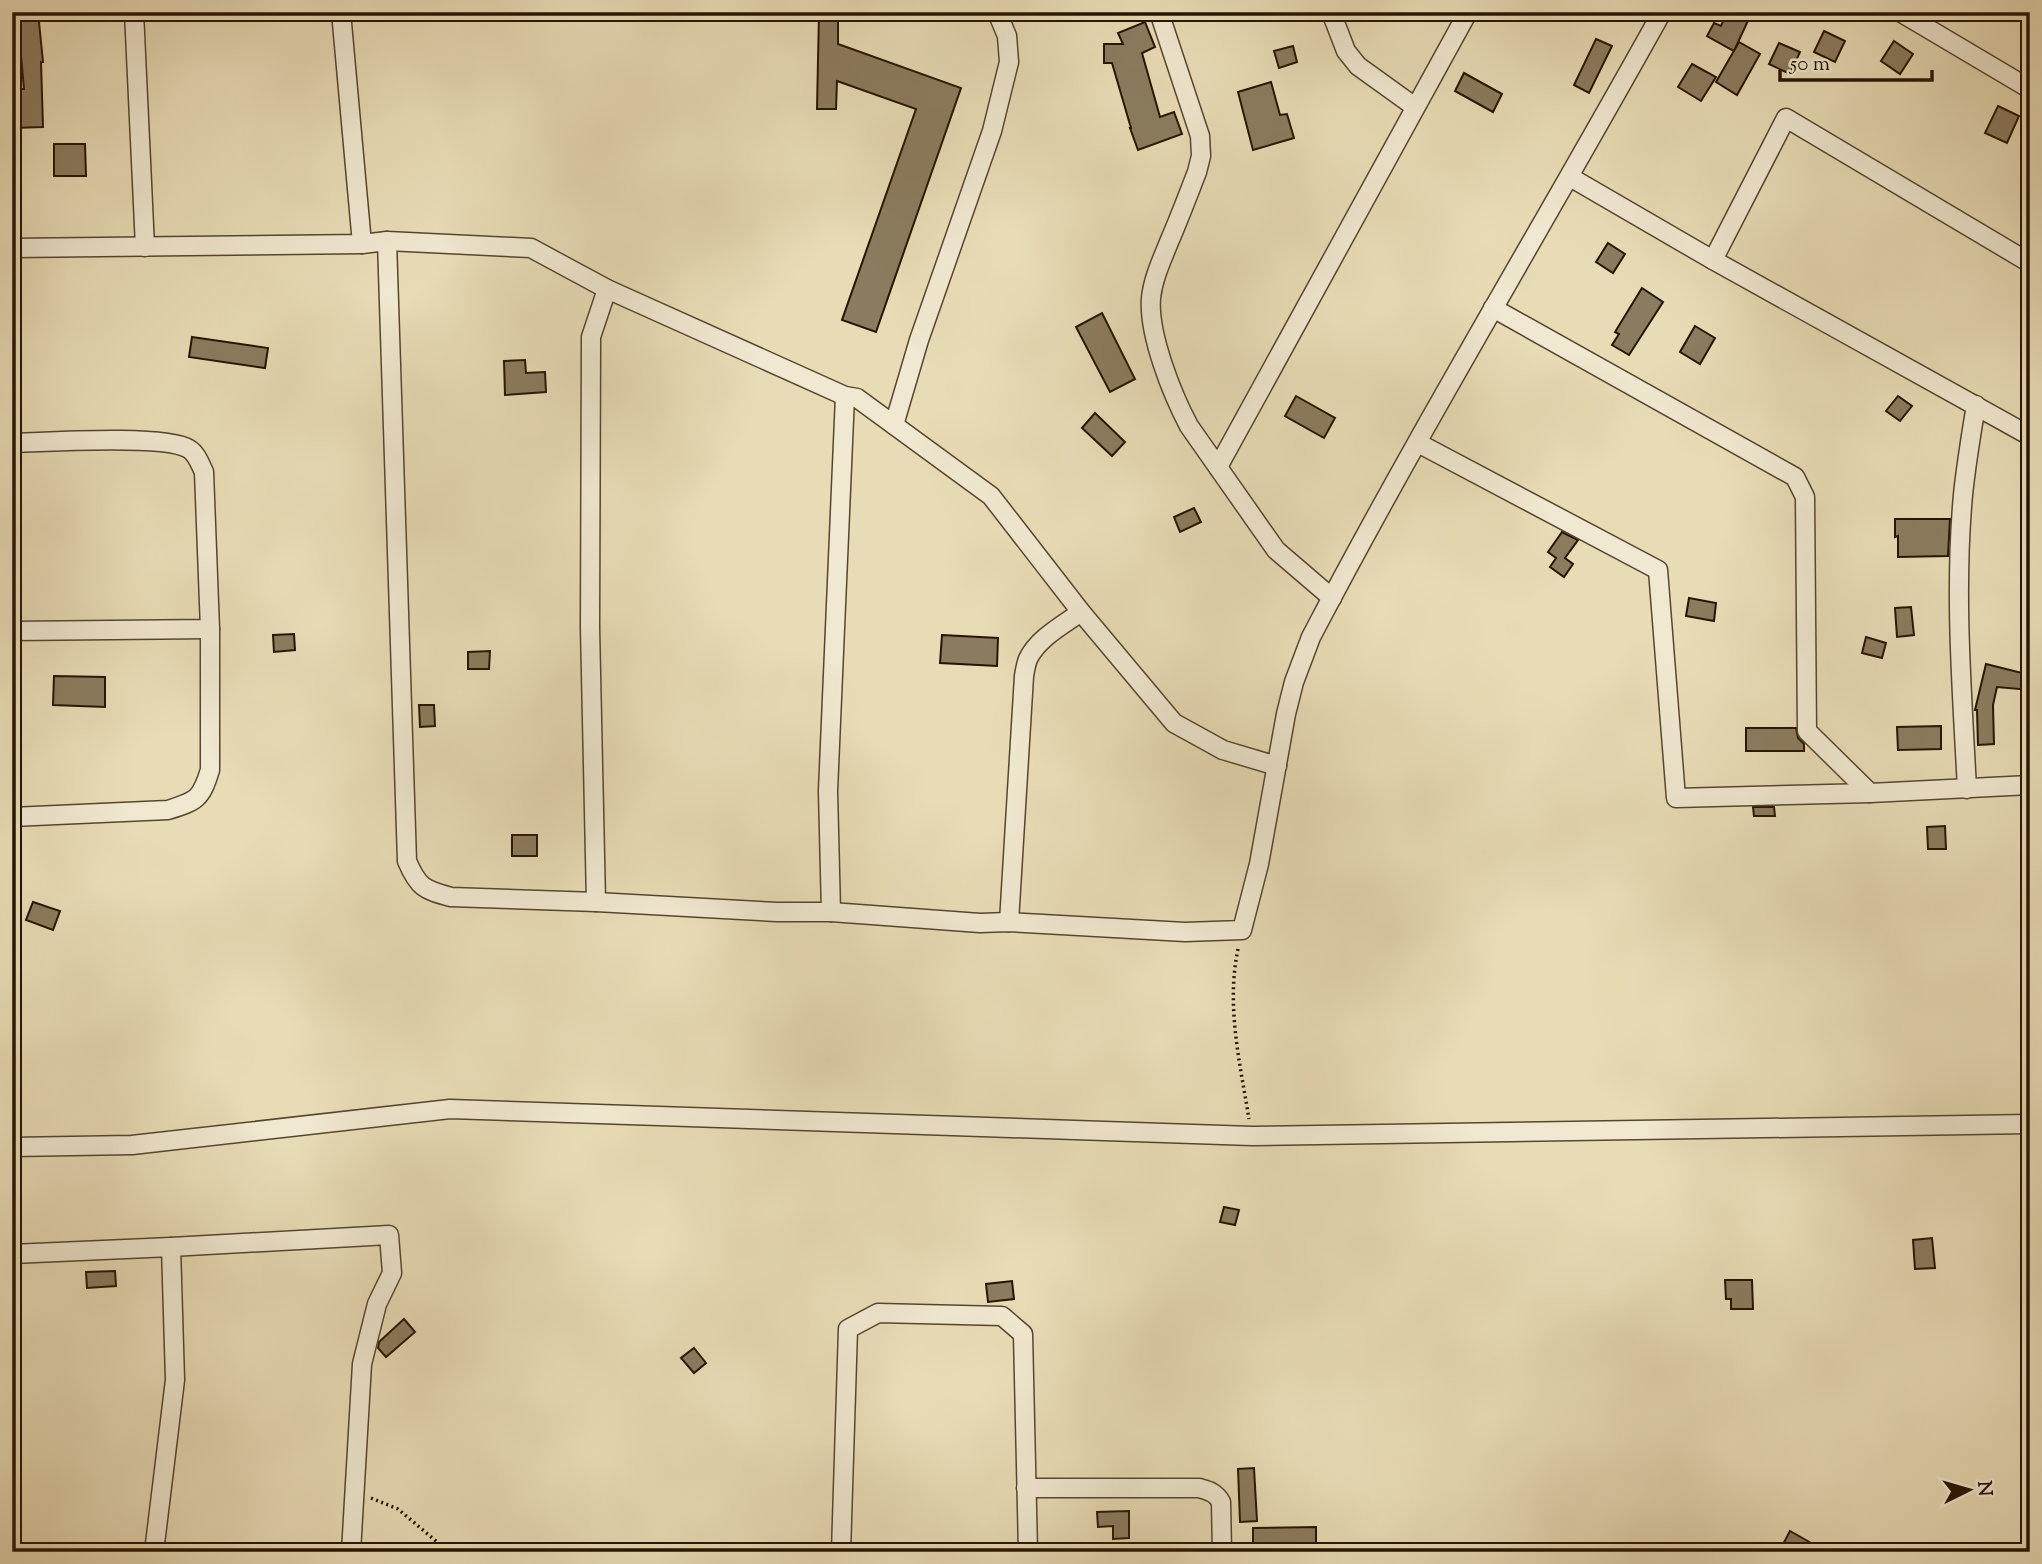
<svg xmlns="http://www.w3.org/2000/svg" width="2042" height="1564" font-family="'Sorts Mill Goudy',serif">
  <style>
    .building { fill: #8b7c5f; stroke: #261400; stroke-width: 2 }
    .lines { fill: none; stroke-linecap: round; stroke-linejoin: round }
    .minor-casing { stroke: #56462e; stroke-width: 21 }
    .path { stroke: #261400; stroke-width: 3.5; stroke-dasharray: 2 3.5; stroke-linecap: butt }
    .minor { stroke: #f0e8d0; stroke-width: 18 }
  </style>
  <rect width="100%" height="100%" fill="#e8dcb6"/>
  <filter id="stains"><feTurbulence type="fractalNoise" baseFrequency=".00286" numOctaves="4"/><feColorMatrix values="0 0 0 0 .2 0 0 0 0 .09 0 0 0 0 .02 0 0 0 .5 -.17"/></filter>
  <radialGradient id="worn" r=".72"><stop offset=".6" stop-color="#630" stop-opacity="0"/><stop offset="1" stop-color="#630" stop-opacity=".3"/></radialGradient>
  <!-- building -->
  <g class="building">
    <polygon points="17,12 38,12 43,62 41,62 43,127 12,128 12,89 24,89"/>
    <polygon points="819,12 838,12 838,44 961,88 876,332 842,320 916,109 837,81 836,109 817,109"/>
    <polygon points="1727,12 1752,12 1734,51 1707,36 1714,23 1721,26"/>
    <polygon points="1145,22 1155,47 1142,53 1160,117 1174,112 1182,134 1138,150 1130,128 1131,128 1112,63 1104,63 1104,44 1123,44 1118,33"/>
    <polygon points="1824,31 1845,41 1835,62 1814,52"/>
    <polygon points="1596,39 1612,46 1589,93 1574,85"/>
    <polygon points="1894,41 1913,54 1900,74 1881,61"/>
    <polygon points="1739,42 1760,54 1737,95 1716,82"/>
    <polygon points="1779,43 1800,52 1790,74 1769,64"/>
    <polygon points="1293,46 1297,62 1279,68 1274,51"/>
    <polygon points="1692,64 1716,77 1701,101 1678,87"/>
    <polygon points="1464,73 1502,94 1493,112 1455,91"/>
    <polygon points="1271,82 1280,115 1287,114 1294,138 1253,150 1238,92"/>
    <polygon points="1998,106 2019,116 2007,143 1985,133"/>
    <polygon points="54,144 85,144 86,176 54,176"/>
    <polygon points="1608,243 1625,254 1613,273 1596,262"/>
    <polygon points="1642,288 1663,302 1629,355 1612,345 1619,334 1615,332"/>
    <polygon points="1102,313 1135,379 1110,392 1076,327"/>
    <polygon points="1695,326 1715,338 1700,364 1680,352"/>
    <polygon points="192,337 268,348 265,368 189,357"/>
    <polygon points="525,360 526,373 545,372 546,392 505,395 504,361"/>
    <polygon points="1296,396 1335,418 1324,438 1285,416"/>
    <polygon points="1898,396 1912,406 1900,421 1886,411"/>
    <polygon points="1095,413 1125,442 1112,456 1082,428"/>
    <polygon points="1194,508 1201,522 1180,532 1174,517"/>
    <polygon points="1895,519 1950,519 1948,556 1898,557 1898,536 1895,537"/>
    <polygon points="1562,532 1578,540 1565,558 1573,564 1564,577 1550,567 1556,558 1548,552"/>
    <polygon points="1689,598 1716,603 1714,621 1686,616"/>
    <polygon points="1911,607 1914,635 1897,637 1895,608"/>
    <polygon points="294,634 295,650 274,652 273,635"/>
    <polygon points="942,635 998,638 997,666 940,663"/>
    <polygon points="1866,637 1886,643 1882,658 1862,653"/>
    <polygon points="490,651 489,669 468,669 468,652"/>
    <polygon points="1986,664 2030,675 2030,690 1997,687 1993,705 1994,744 1978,745 1977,710 1975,710"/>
    <polygon points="54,676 105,677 105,707 53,705"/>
    <polygon points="419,705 434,705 435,726 420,727"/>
    <polygon points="1941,726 1941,749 1898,750 1897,727"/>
    <polygon points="1746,728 1796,728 1798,738 1804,744 1804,751 1746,751"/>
    <polygon points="1753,807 1774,807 1775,816 1754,816"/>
    <polygon points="1945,826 1946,849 1928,849 1927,827"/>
    <rect x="512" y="835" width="25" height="21"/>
    <polygon points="33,902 60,911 53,930 26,920"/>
    <polygon points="1224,1207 1239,1210 1235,1225 1220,1222"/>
    <polygon points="1932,1238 1935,1268 1915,1269 1913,1240"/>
    <polygon points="115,1271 116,1286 87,1288 86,1272"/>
    <polygon points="1725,1280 1752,1280 1753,1309 1731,1309 1731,1299 1726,1299"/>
    <polygon points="1012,1281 1014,1299 988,1302 986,1284"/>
    <polygon points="404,1319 415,1332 386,1357 378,1348 379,1342"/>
    <polygon points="694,1348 706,1363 694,1373 681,1358"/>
    <polygon points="1254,1468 1257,1521 1240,1522 1238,1469"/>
    <polygon points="1129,1511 1129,1538 1113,1539 1113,1526 1098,1527 1097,1512"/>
    <polygon points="1316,1527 1316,1552 1262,1552 1262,1548 1253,1548 1253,1528"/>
    <polygon points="1790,1531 1827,1552 1779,1552"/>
  </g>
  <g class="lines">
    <defs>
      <g id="minor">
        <polyline points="134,12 145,247"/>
        <polyline points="341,12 362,244"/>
        <path d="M 1159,12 L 1200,136 L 1201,156 L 1197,172 C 1188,195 1179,219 1169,242 C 1162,260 1153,278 1151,298 C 1148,334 1172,394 1189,426 L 1276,550 L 1332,598"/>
        <polyline points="1331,12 1346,51 1358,66 1415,107"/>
        <polyline points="1900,12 2030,89"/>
        <polyline points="1570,177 1713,260 2030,436"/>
        <path d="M 387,241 L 407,861 C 418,887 424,890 451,897 L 596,902 L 777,912 L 831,912 L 828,791 L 845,396"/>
        <polyline points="12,248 362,244 387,241 531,248 607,289 845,396 857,398 991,496 1081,612 1174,723 1223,750 1277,766"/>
        <polyline points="1713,260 1786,118 2030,263"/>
        <polyline points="1493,308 1795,477 1805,497 1807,731 1870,793"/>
        <polyline points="894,425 919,340 992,131 1009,62 1007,36 997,12"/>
        <path d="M 12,443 C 46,442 166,434 189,449 C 197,454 200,464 204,472 L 210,629 L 12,631"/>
        <polyline points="1418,443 1658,570 1676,798 1870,793 2030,785"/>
        <polyline points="1218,467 1468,12"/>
        <path d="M 1967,789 C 1962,691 1954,593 1963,495 C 1966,465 1971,435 1976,405"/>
        <path d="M 12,817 L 168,810 C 197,801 201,799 210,770 L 210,629"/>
        <polyline points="596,902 590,628 591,337 607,289"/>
        <path d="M 831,912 L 980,923 L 1009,922 L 1185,932 L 1242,930 L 1259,864 L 1286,714 L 1294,682 L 1311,637 C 1422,425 1546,221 1662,12"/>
        <path d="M 1009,922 L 1024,676 C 1025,670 1026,664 1028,659 C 1038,638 1063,625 1081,612"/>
        <polyline points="12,1147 132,1145 450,1109 1252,1136 2030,1124"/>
        <polyline points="171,1247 389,1235 392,1273 377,1304 362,1364 351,1552"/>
        <polyline points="12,1254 171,1247 175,1380 154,1552"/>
        <path d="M 1026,1488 L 1199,1488 C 1210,1491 1216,1493 1221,1502 L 1222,1552"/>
        <polyline points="841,1552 848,1329 878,1313 1002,1316 1023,1334 1028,1552"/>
      </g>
    </defs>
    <!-- minor casing -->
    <use href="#minor" class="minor-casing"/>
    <!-- path -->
    <g class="path">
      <path d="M 1238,949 C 1226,1006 1240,1063 1249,1119"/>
      <polyline points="371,1498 398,1509 449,1552"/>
    </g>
    <!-- minor -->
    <use href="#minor" class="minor"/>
  </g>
  <!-- margin -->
  <rect width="2042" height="1564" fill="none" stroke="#e8dcb6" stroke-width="42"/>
  <rect x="14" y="14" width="2014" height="1536" fill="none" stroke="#261400" stroke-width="3.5"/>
  <rect x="21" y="21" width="2000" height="1522" fill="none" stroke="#261400" stroke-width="2"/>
  <!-- north arrow -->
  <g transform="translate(1969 1490) rotate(85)" stroke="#f0e8d0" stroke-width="5" paint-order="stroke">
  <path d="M0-5L12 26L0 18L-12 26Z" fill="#261400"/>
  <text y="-10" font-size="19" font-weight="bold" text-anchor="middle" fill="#261400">N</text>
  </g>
  <!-- scale -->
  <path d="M1780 70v10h152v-10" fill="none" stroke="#261400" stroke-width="3.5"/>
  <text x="1790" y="70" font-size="21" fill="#261400" stroke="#f0e8d0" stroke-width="5" paint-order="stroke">50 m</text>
  <rect width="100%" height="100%" filter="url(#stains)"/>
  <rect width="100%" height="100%" fill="url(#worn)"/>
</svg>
